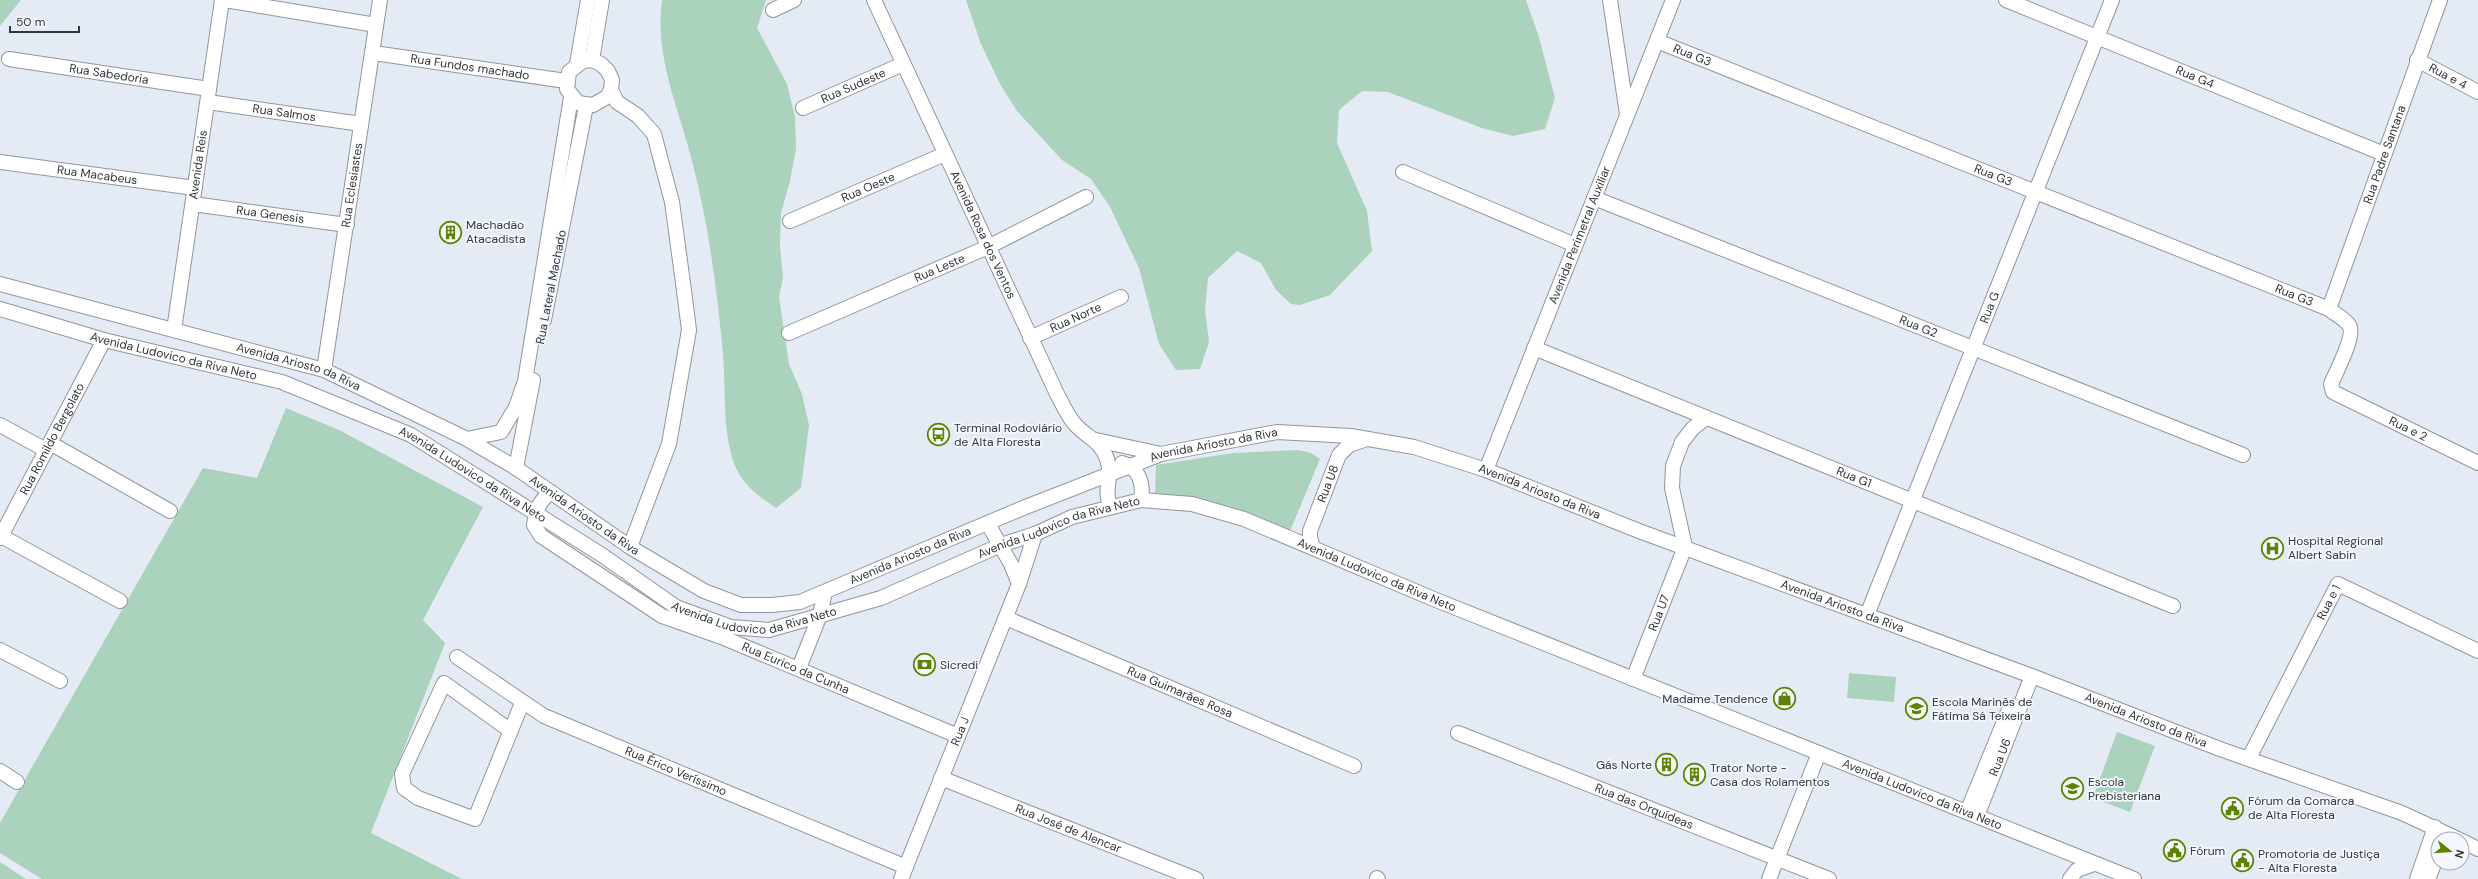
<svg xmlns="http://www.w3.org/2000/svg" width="2478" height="879" font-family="'DM Sans',sans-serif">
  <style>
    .green { fill: #abd2bc }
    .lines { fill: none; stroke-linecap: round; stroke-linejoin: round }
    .minor-casing { stroke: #9096a0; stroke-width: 16 }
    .minor { stroke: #fff; stroke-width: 14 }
    .labels { text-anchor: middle; stroke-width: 3.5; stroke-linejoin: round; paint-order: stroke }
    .street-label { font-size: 12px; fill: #323539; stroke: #f4f8fe }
    .poi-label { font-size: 12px; fill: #323539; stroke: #f4f8fe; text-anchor: start }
  </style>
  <rect width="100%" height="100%" fill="#e4ebf5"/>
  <!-- green -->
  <g class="green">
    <polygon points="0,0 21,0 0,26"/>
    <path d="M 662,0 L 766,0 L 757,28 L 787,84 L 795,117 L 796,149 L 790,181 L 781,213 L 780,246 L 783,278 L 779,297 L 789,364 L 802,394 L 809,425 L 801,488 L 776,508 C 757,495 742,485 734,463 C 722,429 726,389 723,354 C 717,290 709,227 693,165 C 680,110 654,59 662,0 Z"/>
    <polygon points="966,0 1526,0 1538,34 1555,98 1545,129 1513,136 1482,128 1388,92 1362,91 1339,110 1337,143 1367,211 1372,251 1330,295 1300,305 1291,304 1276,290 1261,263 1237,251 1208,278 1205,310 1209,342 1200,369 1176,370 1159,344 1139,268 1110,207 1091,179 1062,160 1017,111 1000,84 981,44"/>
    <polygon points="286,408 339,430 483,507 423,620 445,643 371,833 462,879 42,879 0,853 0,823 203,468 257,478"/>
    <polygon points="1298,450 1311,453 1320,459 1290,531 1246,513 1155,494 1156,465 1233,453"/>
    <polygon points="1849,673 1896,677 1894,702 1847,698"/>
    <polygon points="2117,732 2155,746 2130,812 2093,798"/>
    <polygon points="0,862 26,879 0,879"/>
  </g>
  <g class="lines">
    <defs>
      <g id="minor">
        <polyline points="225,0 376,25"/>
        <path id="s1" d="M 874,0 L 1057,394 C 1062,403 1067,415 1074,423 C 1085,437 1100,439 1107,459 C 1114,479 1102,489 1111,507"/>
        <polyline points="1610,0 1627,114"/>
        <path id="s2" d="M 2006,0 L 2384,154"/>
        <polyline points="773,10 794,0"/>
        <path id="s3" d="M 1657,41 L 2329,309 C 2335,314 2345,319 2349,325 C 2356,335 2336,372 2331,384 L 2333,392 L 2478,463"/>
        <path id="s4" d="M 374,53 L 566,81"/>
        <path id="s5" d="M 9,59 L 209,89"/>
        <polyline points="592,60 602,0"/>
        <path id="s6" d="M 2417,60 L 2478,92"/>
        <polyline points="577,64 588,0"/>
        <polyline points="611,90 607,97 593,105 578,103 567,89 569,72 583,61 592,60 601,64 608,71 612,80 611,90 617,102 638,116 654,134 672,202 683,283 689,330 669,444 630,547"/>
        <path id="s7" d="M 208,102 L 361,124"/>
        <path id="s8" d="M 803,108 L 903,64"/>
        <path id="s9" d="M 0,162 L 195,188"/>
        <polyline points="1403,172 1575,245"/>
        <path id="s10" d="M 1594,198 L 2243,455"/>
        <path id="s11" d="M 193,204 L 347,225"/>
        <path id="s12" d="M 790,221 L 945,154"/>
        <path id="s13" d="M 0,284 L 324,370 L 465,438 L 516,468 L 630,547 L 704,591 L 741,605 L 772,605 L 800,602 L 1023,508 L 1161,454 L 1277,432 L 1351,436 L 1414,447 L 1486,470 L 1639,531 L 2037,678 L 2220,749 L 2402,813 L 2458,839"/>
        <path id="s14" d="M 0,309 L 104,340 L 282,382 L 411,435 L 602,555 L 676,607 L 731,627 L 769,630 L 881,598 L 1001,545 L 1035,534 L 1072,517 L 1141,500 L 1192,504 L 1244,519 L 1436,600 L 2134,879"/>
        <path id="s15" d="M 2329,309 L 2440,0"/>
        <polyline points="544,320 586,106"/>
        <path id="s16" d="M 174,330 L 222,0"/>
        <path id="s17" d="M 789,333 L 988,247 L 1086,197"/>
        <path id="s18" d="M 1030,338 L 1121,297"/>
        <path id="s19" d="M 1534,348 L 2173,606"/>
        <path id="s20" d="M 324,370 L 380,0"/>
        <polyline points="0,425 46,450"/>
        <polyline points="467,439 501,432 516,407 525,381 571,97"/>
        <polyline points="1096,440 1161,454"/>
        <polyline points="50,443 170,511"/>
        <path d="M 1122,463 C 1139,467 1144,484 1141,500"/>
        <polyline points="516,468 533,380"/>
        <path id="s21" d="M 1486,470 L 1673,0"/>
        <path id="s22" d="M 551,492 C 539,501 536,510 534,525 L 541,536 L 662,616 L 724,638 L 958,736"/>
        <polyline points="988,524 1011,564 1019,584"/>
        <polyline points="1,536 120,601"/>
        <path id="s23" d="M 0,538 L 104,340"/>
        <path id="s24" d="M 1313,548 L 1310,537 L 1310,531 L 1339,455 L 1349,445 L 1364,440"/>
        <path id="s25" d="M 1867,615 L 2112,0"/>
        <path id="s26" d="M 1006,618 L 1354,766"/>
        <polyline points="0,650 60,681"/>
        <path id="s27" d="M 457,657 L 544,716 L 906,867"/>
        <polyline points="799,668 820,615 825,592"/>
        <path id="s28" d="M 1633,679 L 1685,547 L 1672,488 L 1673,466 L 1682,442 L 1693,428 L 1706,418"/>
        <polyline points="511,731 444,683 402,774 404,788 418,798 475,819 522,703"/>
        <path id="s29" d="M 1458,733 L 1829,879"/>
        <path id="s30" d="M 2249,758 L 2338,584 L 2478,651"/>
        <polyline points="0,771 17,782"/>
        <path id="s31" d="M 941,778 L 1196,879"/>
        <polyline points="1967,812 2010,707"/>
        <path id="s32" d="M 1977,816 L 2032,676"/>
        <polyline points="2462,841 2478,849"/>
        <polyline points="1377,878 1378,879"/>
        <path id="s33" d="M 901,879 L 1019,584 L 1035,534"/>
        <polyline points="1769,879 1819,753"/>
        <polyline points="2070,879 2077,870 2094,864"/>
        <polyline points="2417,879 2435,827"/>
        <polyline points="2428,879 2438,854"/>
      </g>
    </defs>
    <!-- minor casing -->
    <use href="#minor" class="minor-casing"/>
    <!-- minor -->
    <use href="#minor" class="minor"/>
  </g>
  <!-- icons -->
  <defs>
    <symbol id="building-ring" viewBox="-11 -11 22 22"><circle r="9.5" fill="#f4f8fe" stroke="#5d8304" stroke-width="1.5"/><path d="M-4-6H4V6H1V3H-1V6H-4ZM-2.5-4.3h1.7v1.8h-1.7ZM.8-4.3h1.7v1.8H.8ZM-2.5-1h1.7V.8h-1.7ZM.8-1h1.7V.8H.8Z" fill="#5d8304"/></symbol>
    <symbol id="bus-ring" viewBox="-11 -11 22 22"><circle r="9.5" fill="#f4f8fe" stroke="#5d8304" stroke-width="1.5"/><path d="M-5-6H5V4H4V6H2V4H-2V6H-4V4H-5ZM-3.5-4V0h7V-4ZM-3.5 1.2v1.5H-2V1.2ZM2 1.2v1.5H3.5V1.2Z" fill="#5d8304"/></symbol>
    <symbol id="hospital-ring" viewBox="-11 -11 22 22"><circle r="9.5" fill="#f4f8fe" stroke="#5d8304" stroke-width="1.5"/><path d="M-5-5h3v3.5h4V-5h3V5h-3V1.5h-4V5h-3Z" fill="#5d8304"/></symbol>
    <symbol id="bank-ring" viewBox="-11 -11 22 22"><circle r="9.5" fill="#f4f8fe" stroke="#5d8304" stroke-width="1.5"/><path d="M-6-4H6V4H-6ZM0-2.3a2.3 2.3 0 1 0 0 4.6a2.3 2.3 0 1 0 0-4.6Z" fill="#5d8304"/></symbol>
    <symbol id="shop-ring" viewBox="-11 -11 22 22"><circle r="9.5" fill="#f4f8fe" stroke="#5d8304" stroke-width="1.5"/><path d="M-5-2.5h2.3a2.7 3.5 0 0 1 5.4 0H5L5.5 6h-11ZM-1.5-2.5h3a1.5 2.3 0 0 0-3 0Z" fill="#5d8304"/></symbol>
    <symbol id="school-ring" viewBox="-11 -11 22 22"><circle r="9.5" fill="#f4f8fe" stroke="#5d8304" stroke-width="1.5"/><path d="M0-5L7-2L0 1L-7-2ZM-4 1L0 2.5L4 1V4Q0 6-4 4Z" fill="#5d8304"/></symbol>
    <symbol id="civic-ring" viewBox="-11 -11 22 22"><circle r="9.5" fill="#f4f8fe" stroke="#5d8304" stroke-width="1.5"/><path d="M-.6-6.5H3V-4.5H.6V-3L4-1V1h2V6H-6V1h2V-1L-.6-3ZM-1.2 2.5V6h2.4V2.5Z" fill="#5d8304"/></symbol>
  </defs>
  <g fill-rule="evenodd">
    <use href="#building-ring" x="438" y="220" width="25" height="25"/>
    <use href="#bus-ring" x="926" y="422" width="25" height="25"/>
    <use href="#hospital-ring" x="2260" y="536" width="25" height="25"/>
    <use href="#bank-ring" x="912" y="652" width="25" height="25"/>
    <use href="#shop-ring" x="1772" y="686" width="25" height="25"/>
    <use href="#school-ring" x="1904" y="696" width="25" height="25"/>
    <use href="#building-ring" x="1654" y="752" width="25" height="25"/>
    <use href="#building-ring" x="1682" y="762" width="25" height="25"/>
    <use href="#school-ring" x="2060" y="776" width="25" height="25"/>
    <use href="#civic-ring" x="2220" y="796" width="25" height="25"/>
    <use href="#civic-ring" x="2162" y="838" width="25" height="25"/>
    <use href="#civic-ring" x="2230" y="848" width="25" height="25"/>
  </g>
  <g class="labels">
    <!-- street labels -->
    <g class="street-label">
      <text dy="4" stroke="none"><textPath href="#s3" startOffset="38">Rua G3</textPath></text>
      <text dy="4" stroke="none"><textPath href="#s4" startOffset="97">Rua Fundos machado</textPath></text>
      <text dy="4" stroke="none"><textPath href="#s5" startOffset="101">Rua Sabedoria</textPath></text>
      <text dy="4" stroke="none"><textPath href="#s6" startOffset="35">Rua e 4</textPath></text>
      <text dy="4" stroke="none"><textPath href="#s2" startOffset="204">Rua G4</textPath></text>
      <text dy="4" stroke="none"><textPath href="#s8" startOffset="55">Rua Sudeste</textPath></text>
      <text dy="4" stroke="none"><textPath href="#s7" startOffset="77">Rua Salmos</textPath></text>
      <text dy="4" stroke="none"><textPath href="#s15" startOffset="164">Rua Padre Santana</textPath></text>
      <text dy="4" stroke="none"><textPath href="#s16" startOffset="167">Avenida Reis</textPath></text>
      <text dy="4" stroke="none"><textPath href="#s9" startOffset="98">Rua Macabeus</textPath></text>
      <text dy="4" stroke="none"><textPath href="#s3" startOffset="362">Rua G3</textPath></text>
      <text dy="4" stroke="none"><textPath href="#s20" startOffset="187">Rua Eclesiastes</textPath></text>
      <text dy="4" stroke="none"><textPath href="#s12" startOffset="85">Rua Oeste</textPath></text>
      <text dy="4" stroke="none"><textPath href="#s11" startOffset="78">Rua Genesis</textPath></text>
      <text dy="4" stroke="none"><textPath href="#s1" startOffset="259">Avenida Rosa dos Ventos</textPath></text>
      <text dy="4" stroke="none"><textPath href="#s21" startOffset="253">Avenida Perimetral Auxiliar</textPath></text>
      <text dy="4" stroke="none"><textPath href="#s17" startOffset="164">Rua Leste</textPath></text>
      <text transform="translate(551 287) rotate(-79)" y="4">Rua Lateral Machado</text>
      <text dy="4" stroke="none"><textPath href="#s3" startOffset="686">Rua G3</textPath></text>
      <text dy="4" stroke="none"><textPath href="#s25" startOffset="331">Rua G</textPath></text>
      <text dy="4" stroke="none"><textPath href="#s18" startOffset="50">Rua Norte</textPath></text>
      <text dy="4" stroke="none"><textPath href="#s10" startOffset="349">Rua G2</textPath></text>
      <text dy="4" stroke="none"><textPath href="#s14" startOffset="180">Avenida Ludovico da Riva Neto</textPath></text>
      <text dy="4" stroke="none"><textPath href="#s13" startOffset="310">Avenida Ariosto da Riva</textPath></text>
      <text dy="4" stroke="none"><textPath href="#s3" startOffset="904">Rua e 2</textPath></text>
      <text dy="4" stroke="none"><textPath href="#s23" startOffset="112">Rua Romildo Bergolato</textPath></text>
      <text dy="4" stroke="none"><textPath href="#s13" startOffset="1318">Avenida Ariosto da Riva</textPath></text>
      <text dy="4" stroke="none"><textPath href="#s14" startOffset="504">Avenida Ludovico da Riva Neto</textPath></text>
      <text dy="4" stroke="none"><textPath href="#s19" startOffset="345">Rua G1</textPath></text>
      <text dy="4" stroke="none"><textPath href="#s24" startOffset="68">Rua U8</textPath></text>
      <text dy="4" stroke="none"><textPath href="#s13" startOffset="1654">Avenida Ariosto da Riva</textPath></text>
      <text dy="4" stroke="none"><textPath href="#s13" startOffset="634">Avenida Ariosto da Riva</textPath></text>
      <text dy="4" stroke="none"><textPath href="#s14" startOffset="1152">Avenida Ludovico da Riva Neto</textPath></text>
      <text dy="4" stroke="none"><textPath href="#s13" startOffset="994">Avenida Ariosto da Riva</textPath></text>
      <text dy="4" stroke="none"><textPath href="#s14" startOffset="1488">Avenida Ludovico da Riva Neto</textPath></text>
      <text dy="4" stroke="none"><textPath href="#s14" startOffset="828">Avenida Ludovico da Riva Neto</textPath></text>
      <text dy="4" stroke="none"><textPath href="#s30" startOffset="175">Rua e 1</textPath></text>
      <text dy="4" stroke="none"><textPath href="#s13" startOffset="1978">Avenida Ariosto da Riva</textPath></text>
      <text dy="4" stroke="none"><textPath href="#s28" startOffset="71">Rua U7</textPath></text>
      <text dy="4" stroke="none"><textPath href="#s22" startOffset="340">Rua Eurico da Cunha</textPath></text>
      <text dy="4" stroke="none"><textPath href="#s26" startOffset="189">Rua Guimarães Rosa</textPath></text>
      <text dy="4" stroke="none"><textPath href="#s13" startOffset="2302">Avenida Ariosto da Riva</textPath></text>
      <text dy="4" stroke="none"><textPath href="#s33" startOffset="159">Rua J</textPath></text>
      <text dy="4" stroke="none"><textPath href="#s32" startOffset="63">Rua U6</textPath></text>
      <text dy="4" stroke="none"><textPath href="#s27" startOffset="248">Rua Érico Veríssimo</textPath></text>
      <text dy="4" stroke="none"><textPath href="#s14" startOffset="2076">Avenida Ludovico da Riva Neto</textPath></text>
      <text dy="4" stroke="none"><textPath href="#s29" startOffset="200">Rua das Orquídeas</textPath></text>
      <text dy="4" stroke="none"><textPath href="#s31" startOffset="137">Rua José de Alencar</textPath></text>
    </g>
    <!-- poi labels -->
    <g class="poi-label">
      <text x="466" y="229">Machadão<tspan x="466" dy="14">Atacadista</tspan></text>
      <text x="954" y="432">Terminal Rodoviário<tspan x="954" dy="14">de Alta Floresta</tspan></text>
      <text x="2288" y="545">Hospital Regional<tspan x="2288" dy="14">Albert Sabin</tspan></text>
      <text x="940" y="669">Sicredi</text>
      <text x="1768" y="703" text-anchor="end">Madame Tendence</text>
      <text x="1932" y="706">Escola Marinês de<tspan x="1932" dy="14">Fátima Sá Teixeira</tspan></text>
      <text x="1652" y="769" text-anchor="end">Gás Norte</text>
      <text x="1710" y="772">Trator Norte -<tspan x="1710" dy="14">Casa dos Rolamentos</tspan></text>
      <text x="2088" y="786">Escola<tspan x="2088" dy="14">Prebisteriana</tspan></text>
      <text x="2248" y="805">Fórum da Comarca<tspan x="2248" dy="14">de Alta Floresta</tspan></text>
      <text x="2190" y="855">Fórum</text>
      <text x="2258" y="858">Promotoria de Justiça<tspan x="2258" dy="14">- Alta Floresta</tspan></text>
    </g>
  </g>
  <!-- north arrow -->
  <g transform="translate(2450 851) rotate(107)"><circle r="19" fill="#f4f8fe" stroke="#a6aaaf"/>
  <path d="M0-3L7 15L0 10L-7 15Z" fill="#5d8304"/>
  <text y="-6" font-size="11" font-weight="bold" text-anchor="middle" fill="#323539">N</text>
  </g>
  <!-- scale -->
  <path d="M10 26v6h69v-6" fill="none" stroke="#323539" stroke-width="2"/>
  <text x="16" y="26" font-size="12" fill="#323539" stroke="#f4f8fe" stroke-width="3" paint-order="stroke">50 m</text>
</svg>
